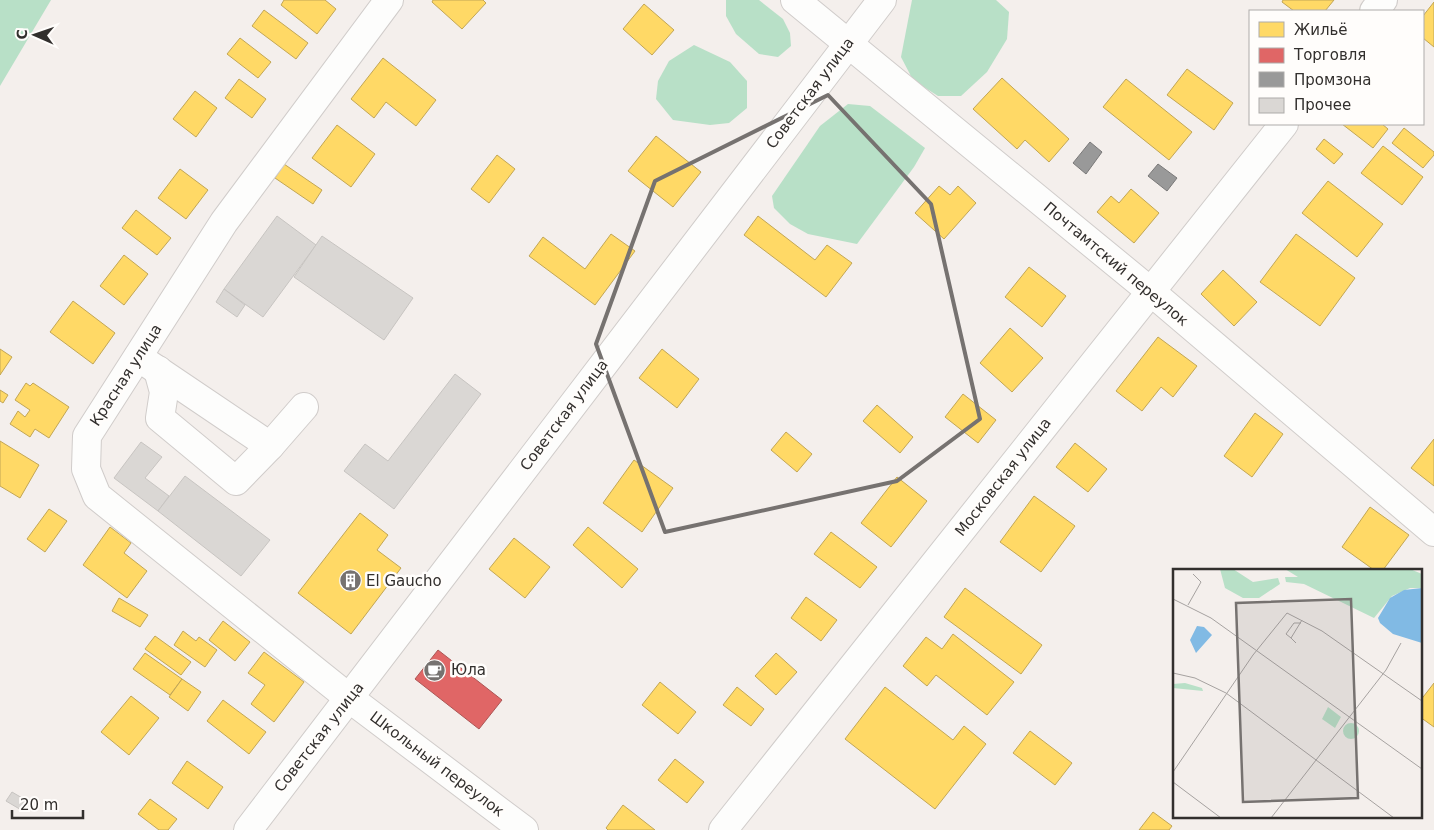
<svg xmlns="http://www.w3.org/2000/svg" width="1434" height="830" font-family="'DejaVu Sans',sans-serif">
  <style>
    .green { fill: #b8e0c7 }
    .homes { fill: #ffd966; stroke: #c2a655 }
    .shops { fill: #e06666; stroke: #ac5655 }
    .industry { fill: #999; stroke: #7a7979 }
    .building { fill: #dad7d4; stroke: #c7c4c1 }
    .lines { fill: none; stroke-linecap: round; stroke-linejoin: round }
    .minor-casing { stroke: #d0ccca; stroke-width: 30 }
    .major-casing { stroke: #d0ccca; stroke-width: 30 }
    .minor { stroke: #fdfdfc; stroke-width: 28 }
    .major { stroke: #fdfdfc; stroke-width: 28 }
    .marked { fill: none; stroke: #767270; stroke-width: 4; stroke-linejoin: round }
    .labels { text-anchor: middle; stroke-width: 5; stroke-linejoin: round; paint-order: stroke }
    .street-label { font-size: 15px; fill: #322f2d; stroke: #fffdfb }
    .poi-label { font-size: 15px; fill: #322f2d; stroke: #fffdfb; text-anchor: start }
    .inset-road { fill: none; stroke: #a6a2a0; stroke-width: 1 }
    .view { fill: #767270; fill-opacity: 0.15; stroke: #767270; stroke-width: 2.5 }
    .inset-edge { fill: none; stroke: #322f2d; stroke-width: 2.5 }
  </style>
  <rect width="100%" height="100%" fill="#f4efec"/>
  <!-- green -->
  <g class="green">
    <polygon points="0,0 51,0 0,86"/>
    <polygon points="726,0 759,0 783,19 790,33 791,46 778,57 759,54 736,34 726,16"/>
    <polygon points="912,0 996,0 1009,12 1007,39 987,72 961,96 938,96 913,80 901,57"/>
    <polygon points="694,45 730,62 747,81 747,108 729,123 710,125 673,120 656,99 658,81 669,61"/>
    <polygon points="848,104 870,106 925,148 914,167 857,244 808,234 790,224 774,208 772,196 820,126"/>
  </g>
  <!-- homes -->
  <g class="homes">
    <polygon points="284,0 325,0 336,9 317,34 281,5"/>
    <polygon points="433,0 483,0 486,3 462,29 432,2"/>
    <polygon points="1283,0 1334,0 1325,11 1294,11 1282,2"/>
    <polygon points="1434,2 1434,47 1423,38 1423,16"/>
    <polygon points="644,4 674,30 652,55 623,29"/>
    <polygon points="264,10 308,43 296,59 252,26"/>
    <polygon points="240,38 271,62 258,78 227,54"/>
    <polygon points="383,58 436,100 416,126 386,102 374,118 351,99"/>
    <polygon points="1187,69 1233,103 1214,130 1167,95"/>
    <polygon points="1002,78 1069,139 1049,162 1025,140 1017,149 973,109"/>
    <polygon points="239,79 266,99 252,118 225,98"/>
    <polygon points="1126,79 1192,132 1169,160 1103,107"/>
    <polygon points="195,91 217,108 196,137 173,119"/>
    <polygon points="1342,124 1382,124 1388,129 1373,148"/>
    <polygon points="337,125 375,154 351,187 312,158"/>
    <polygon points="1404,128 1434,152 1434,155 1423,168 1392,143"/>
    <polygon points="656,136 701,172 673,207 628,171"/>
    <polygon points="1324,139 1343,154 1334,164 1316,149"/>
    <polygon points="1383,146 1423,177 1402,205 1361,173"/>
    <polygon points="497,155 515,169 489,203 471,189"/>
    <polygon points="284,164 322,190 313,204 275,178"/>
    <polygon points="180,169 208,190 186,219 158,198"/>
    <polygon points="1328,181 1383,224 1357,257 1302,213"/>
    <polygon points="939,186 950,195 958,186 976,203 944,239 915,213"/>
    <polygon points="1131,189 1159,213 1134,243 1097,212 1111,196 1119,203"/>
    <polygon points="136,210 171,238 157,255 122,228"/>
    <polygon points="758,216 815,260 827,245 852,263 826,297 744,235"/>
    <polygon points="611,234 635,251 595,305 529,256 543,237 585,269"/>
    <polygon points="1296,234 1355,278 1320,326 1260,282"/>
    <polygon points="124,255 148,274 124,305 100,286"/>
    <polygon points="1029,267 1066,296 1042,327 1005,297"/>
    <polygon points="1223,270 1257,302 1234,326 1201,294"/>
    <polygon points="73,301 115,333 93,364 50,332"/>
    <polygon points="1010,328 1043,358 1012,392 980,363"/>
    <polygon points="1158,337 1197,366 1173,397 1161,387 1142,411 1116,391"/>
    <polygon points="0,349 12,357 0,375"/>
    <polygon points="662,349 699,379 677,408 639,378"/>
    <polygon points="26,383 30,386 33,383 69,407 49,438 35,429 30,437 10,424 18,411 25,417 30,410 15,400"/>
    <polygon points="0,390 8,395 3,403 0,401"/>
    <polygon points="963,394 996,420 978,443 945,417"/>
    <polygon points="877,405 913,437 900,453 863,421"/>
    <polygon points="1255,413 1283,434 1252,477 1224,456"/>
    <polygon points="786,432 812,454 797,472 771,450"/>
    <polygon points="1434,439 1434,486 1411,468"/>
    <polygon points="0,441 39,465 20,498 0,486"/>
    <polygon points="1075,443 1107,469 1088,492 1056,467"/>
    <polygon points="634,460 673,488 642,532 603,503"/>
    <polygon points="897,477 927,501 891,547 861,523"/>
    <polygon points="1034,496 1075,526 1041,572 1000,542"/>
    <polygon points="1370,507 1409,535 1383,570 1374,570 1342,547"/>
    <polygon points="49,509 67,521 45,552 27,539"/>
    <polygon points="360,513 388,535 377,550 401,568 351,634 298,593"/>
    <polygon points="110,527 131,543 124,553 147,571 127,598 83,565"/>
    <polygon points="588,527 638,569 622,588 573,545"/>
    <polygon points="831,532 877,567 860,588 814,554"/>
    <polygon points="514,538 550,567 525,598 489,569"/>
    <polygon points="965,588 1042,645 1021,674 944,617"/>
    <polygon points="806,597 837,620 821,641 791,618"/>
    <polygon points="119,598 148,615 140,627 112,611"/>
    <polygon points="223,621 250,642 235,661 209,640"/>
    <polygon points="183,631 196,641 199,637 217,650 205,667 174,645"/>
    <polygon points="953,634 1014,682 987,715 936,675 927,686 903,666 926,637 942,649"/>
    <polygon points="155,636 191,662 181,675 145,649"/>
    <polygon points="264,652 304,682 274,722 251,704 265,685 248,673"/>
    <polygon points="145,653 182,679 170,695 133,669"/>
    <polygon points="776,653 797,672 776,695 755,676"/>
    <polygon points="182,679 201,692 188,711 169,697"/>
    <polygon points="660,682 696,712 678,734 642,705"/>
    <polygon points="1434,683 1434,727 1420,717 1420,701"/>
    <polygon points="737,687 764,709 751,726 723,705"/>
    <polygon points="885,687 953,740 964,726 986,744 935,809 845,739"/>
    <polygon points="131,696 159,718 129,755 101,732"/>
    <polygon points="223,700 266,732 249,754 207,721"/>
    <polygon points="1030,731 1072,763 1055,785 1013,753"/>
    <polygon points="675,759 704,782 687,803 658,780"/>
    <polygon points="187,761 223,787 208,809 172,783"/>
    <polygon points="150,799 177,819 168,830 159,830 138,814"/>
    <polygon points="623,805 655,830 608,830 606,828"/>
    <polygon points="1153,812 1172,826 1169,830 1139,830"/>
  </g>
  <!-- shops -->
  <polygon class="shops" points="438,650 502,700 479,729 415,679"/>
  <!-- industry -->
  <g class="industry">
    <polygon points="1090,142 1102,152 1086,174 1073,163"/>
    <polygon points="1158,164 1177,178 1167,191 1148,176"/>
  </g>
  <!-- building -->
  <g class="building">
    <polygon points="277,216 316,245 263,317 224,289"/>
    <polygon points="322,236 413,298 384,340 294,277"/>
    <polygon points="224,289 245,305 237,317 216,302"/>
    <polygon points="455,374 481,394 394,509 344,471 365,444 388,461"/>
    <polygon points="141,442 162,457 145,478 169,496 158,511 114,478"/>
    <polygon points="185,476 270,540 241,576 158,511"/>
    <polygon points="12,792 29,802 23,811 6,801"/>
  </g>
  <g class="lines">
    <defs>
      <g id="minor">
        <polyline points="389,0 224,222 87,436 86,469 97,496 349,698 524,830"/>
        <polyline points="795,0 1150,291 1434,532"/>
        <polyline points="1374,11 1383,0"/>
        <polyline points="138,357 270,446 304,407"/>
        <polyline points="158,370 164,392 160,418 236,481 270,446"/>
        <polyline points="723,830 1284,124"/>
      </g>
      <polyline id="major" points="248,830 882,0"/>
    </defs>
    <!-- minor casing -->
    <use href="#minor" class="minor-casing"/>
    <!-- major casing -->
    <use href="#major" class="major-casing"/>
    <!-- minor -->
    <use href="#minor" class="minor"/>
    <!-- major -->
    <use href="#major" class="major"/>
  </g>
  <!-- marked area -->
  <path class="marked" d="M 828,95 L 931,204 L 980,419 L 897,481 L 665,532 L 596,344 L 655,181 Z"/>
  <!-- icons -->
  <defs>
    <symbol id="building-disc" viewBox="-11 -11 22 22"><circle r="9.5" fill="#767270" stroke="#fffdfb"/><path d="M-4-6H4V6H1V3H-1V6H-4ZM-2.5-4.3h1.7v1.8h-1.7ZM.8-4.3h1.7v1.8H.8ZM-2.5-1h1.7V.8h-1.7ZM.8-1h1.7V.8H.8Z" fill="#fff"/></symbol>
    <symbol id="cafe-disc" viewBox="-11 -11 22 22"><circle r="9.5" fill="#767270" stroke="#fffdfb"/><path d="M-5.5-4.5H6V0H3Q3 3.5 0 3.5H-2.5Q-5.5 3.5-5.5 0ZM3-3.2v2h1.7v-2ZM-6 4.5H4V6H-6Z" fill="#fff"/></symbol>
  </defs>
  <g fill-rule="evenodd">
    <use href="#building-disc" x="338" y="568" width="25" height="25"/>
    <use href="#cafe-disc" x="422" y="658" width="25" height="25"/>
  </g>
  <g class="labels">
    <!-- street labels -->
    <g class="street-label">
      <text transform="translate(810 93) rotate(-53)" y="5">Советская улица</text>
      <text transform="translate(1116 264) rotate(40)" y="5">Почтамтский переулок</text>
      <text transform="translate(126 375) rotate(-57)" y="5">Красная улица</text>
      <text transform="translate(564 415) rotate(-53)" y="5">Советская улица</text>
      <text transform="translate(1003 477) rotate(-52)" y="5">Московская улица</text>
      <text transform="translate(319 737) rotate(-52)" y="5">Советская улица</text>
      <text transform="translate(437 764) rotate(37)" y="5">Школьный переулок</text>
    </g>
    <!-- poi labels -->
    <g class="poi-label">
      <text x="366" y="586">El Gaucho</text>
      <text x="451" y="675">Юла</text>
    </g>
  </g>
  <!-- overview -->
  <g transform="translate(1173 569)">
    <rect width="249" height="249" fill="#f4efec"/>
    <path d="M 47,0 L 60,0 L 80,13 L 105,9 L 107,15 L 86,29 L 70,29 L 52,19 ZM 112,0 L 237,0 L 249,5 L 249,19 L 237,19 L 219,27 L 201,49 L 131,15 L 113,13 L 112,8 L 125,8 ZM 12,114 L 29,119 L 30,122 L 0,119 L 0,115 ZM 155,138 L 168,148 L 162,159 L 149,150 ZM170 162a8 8 0 1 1 16 0a8 8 0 1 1-16 0Z" fill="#b8e0c7"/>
    <path d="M 249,19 L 249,74 L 220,65 L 207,54 L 205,49 L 217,29 L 231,21 ZM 24,57 L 31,58 L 39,66 L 23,84 L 17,71 Z" fill="#81bae4"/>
    <path class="inset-road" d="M 0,30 L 38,49 L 249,200M 15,36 L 28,13 L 20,5M 118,69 L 113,65 L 121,54 L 128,54M 123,74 L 118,69 L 129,51M 0,104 L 22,109 L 53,124 L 221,249M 0,203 L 80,86 L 114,44 L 149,62 L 249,132M 0,213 L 48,249M 98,249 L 213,101 L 228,74"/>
    <path class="view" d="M 178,30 L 185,229 L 70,233 L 63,34 Z"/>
    <rect width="249" height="249" class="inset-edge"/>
  </g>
  <!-- legend -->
  <rect x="1249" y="10" width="175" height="115" fill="#fffdfb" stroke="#adaba9"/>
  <rect x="1259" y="22" width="25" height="15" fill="#ffd966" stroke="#adaba9"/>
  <text x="1294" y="35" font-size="15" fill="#322f2d">Жильё</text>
  <rect x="1259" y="48" width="25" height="15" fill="#e06666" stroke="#adaba9"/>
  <text x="1294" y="60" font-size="15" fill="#322f2d">Торговля</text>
  <rect x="1259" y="72" width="25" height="15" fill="#999999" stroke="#adaba9"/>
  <text x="1294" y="85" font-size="15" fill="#322f2d">Промзона</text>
  <rect x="1259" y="98" width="25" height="15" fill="#dad7d4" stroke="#adaba9"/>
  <text x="1294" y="110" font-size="15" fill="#322f2d">Прочее</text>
  <!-- north arrow -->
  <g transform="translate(35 35) rotate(272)" stroke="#fffdfb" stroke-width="4" paint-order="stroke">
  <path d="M0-4L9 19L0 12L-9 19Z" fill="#322f2d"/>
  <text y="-8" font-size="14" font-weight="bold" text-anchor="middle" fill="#322f2d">С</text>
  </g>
  <!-- scale -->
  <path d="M12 810v8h71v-8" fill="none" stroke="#322f2d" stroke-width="2.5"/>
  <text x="20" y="810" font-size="15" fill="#322f2d" stroke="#fffdfb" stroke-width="4" paint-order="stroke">20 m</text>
</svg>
